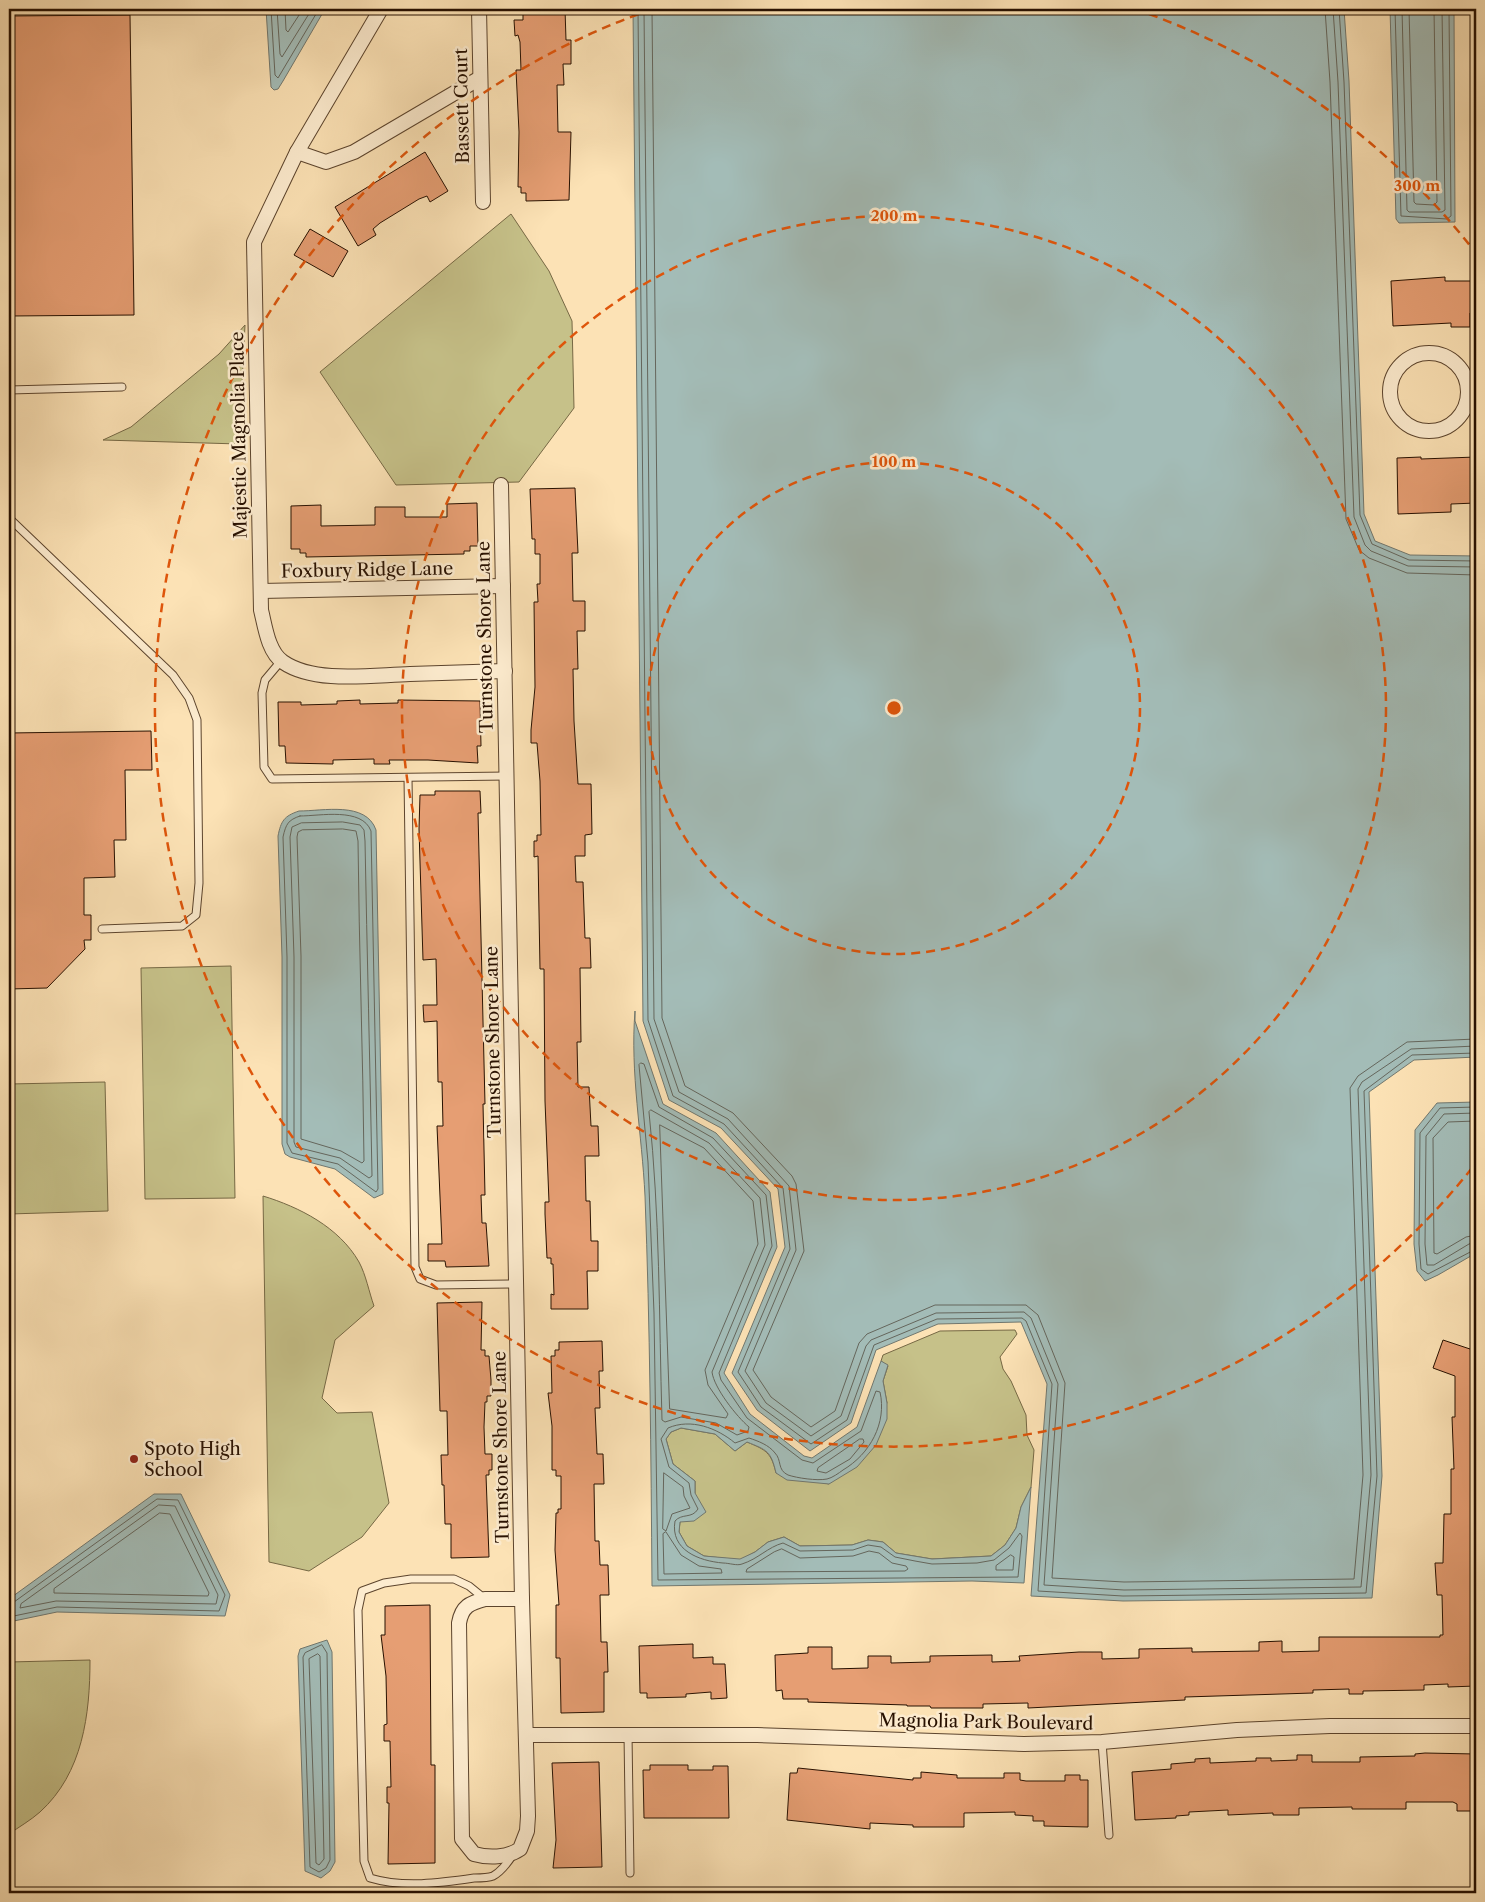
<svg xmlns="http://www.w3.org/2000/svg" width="1485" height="1902" font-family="'Libre Caslon Text',serif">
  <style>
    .green { fill: #c6c189; stroke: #766844 }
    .water { fill: #a3bcb7; stroke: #71776e }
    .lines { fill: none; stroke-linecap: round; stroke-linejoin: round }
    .shore { stroke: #65665c; stroke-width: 1 }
    .building { fill: #e69e73; stroke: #271000 }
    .service-casing { stroke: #5c442d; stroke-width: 9 }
    .minor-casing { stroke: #5c442d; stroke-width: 16 }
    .service { stroke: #fdeccf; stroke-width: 7 }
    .minor { stroke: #fdeccf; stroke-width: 14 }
    .ring { fill: none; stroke: #de550b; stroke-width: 2.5; stroke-dasharray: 9 6 }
    .poi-dot { fill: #8f2418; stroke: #fdeccf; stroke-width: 2 }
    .labels { text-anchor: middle; stroke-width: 5; stroke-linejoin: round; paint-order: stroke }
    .street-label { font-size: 18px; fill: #271000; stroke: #fdeccf }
    .poi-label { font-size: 18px; fill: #271000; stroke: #fdeccf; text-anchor: start }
    .centre { fill: #de550b; stroke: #fdeccf; stroke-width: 2.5 }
    .ring-label { font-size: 15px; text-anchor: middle; font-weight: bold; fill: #de550b; stroke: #fdeccf; stroke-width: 5; stroke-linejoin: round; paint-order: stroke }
  </style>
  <rect width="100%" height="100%" fill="#fce2b5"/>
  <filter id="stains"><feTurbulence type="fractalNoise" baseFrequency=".004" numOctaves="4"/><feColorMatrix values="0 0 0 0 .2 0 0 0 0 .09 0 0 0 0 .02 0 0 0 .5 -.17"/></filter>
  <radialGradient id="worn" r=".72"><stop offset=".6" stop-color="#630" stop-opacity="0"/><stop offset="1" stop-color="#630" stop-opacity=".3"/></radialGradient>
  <!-- green -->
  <g class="green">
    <polygon points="511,214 549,271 572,321 574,408 519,482 396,485 320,372"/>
    <polygon points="245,325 239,444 103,440 131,427 219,354"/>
    <polygon points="231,966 235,1198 145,1199 141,968"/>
    <polygon points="105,1082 108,1211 9,1214 9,1084"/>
    <path d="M 263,1196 C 299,1207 339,1227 359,1262 C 366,1275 369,1292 374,1306 L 335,1340 L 322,1398 L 337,1413 L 372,1412 L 389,1503 L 362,1537 L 309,1571 L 269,1562 Z"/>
    <path d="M 1015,1330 L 1017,1334 L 1000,1357 L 1003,1369 L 1011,1381 L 1026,1415 L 1027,1435 L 1034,1450 L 1031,1487 L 1021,1507 L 1016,1528 L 1005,1545 L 991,1556 L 932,1559 L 896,1553 L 883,1542 L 868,1540 L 852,1545 L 800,1546 L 784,1537 L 768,1542 L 755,1552 L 740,1560 L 704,1556 L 687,1546 L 679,1532 L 680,1522 L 695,1493 L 695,1481 L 673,1464 L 666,1439 L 671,1432 L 681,1428 L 715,1434 L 735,1451 L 747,1442 C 766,1450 771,1452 776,1473 L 829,1484 L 887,1403 L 883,1381 L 888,1366 L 881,1361 L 883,1355 L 940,1331 Z"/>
    <path d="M 90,1660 C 90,1714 83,1773 40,1812 C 31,1820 19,1827 9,1834 L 9,1662 Z"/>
  </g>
  <!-- water -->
  <g class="water">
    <polygon points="266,9 325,9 283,81 278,89 274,90 271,87"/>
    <polygon points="633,9 1344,9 1349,81 1364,514 1375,541 1410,555 1476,556 1476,1057 1414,1060 1369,1092 1382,1476 1372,1598 1123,1601 1031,1596 1047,1384 1021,1322 938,1324 876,1350 851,1423 810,1451 757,1410 732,1373 785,1247 778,1189 721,1128 669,1100 643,1021"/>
    <polygon points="1390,9 1454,9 1455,222 1399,223 1396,219"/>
    <path d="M 299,811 C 323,811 366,801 376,830 L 383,1194 L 374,1198 L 335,1169 L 290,1157 L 285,1154 L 282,1144 L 282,957 L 278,836 C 281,821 284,816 299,811 Z"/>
    <path d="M 635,1011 L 635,1021 L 663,1104 L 716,1133 L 770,1192 L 777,1247 L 724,1373 L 750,1414 L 804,1456 L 812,1458 L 857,1427 L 881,1361 L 888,1365 L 883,1381 L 887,1403 L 887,1419 L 876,1445 L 857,1467 L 829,1484 L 787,1480 L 776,1473 C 771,1451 767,1450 747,1442 L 735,1451 L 715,1434 L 681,1428 L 671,1432 L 666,1439 L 673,1464 L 695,1481 L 695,1493 L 706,1512 L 694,1521 L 680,1522 L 679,1532 L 687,1546 L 704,1556 L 740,1559 L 755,1552 L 768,1542 L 784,1537 L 800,1546 L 852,1545 L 868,1540 L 883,1542 L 896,1553 L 932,1559 L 991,1556 L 1005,1545 L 1016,1528 L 1021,1507 L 1031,1487 L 1024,1583 L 972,1581 L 652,1586 C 651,1456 650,1326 645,1196 C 642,1134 630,1073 635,1011 Z"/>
    <polygon points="1476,1102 1476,1253 1438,1275 1425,1281 1417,1271 1414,1244 1415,1130 1437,1103"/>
    <polygon points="154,1494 181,1494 230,1595 225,1616 57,1612 9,1622 9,1599"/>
    <polygon points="327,1640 332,1652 335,1862 330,1871 321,1878 305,1871 298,1656 300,1649"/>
  </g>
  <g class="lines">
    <!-- shore -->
    <g class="shore">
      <polyline points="271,9 275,75 278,78 319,9"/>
      <polyline points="277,9 280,54 282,57 312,9"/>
      <polyline points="285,9 286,30 288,32 303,9"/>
      <polyline points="638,9 648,1020 673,1096 724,1124 783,1188 790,1249 738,1372 761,1407 811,1444 847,1420 874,1345 937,1319 1022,1318 1026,1321 1052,1384 1038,1591 1123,1596 1366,1593 1377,1476 1364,1091 1412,1055 1476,1053"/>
      <polyline points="644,9 654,1019 679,1092 728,1119 789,1186 796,1250 745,1371 766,1403 811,1436 841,1416 866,1346 871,1340 936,1313 1024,1312 1031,1318 1058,1384 1044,1585 1124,1590 1361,1587 1371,1475 1358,1089 1362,1082 1411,1049 1476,1046"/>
      <polyline points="652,9 662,1018 685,1086 733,1113 792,1176 796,1184 804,1251 753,1370 771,1397 811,1427 835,1411 859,1343 867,1334 935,1305 1026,1305 1038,1315 1065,1383 1052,1578 1124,1582 1354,1579 1363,1475 1350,1088 1358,1076 1407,1042 1476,1039"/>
      <polyline points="1325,9 1330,82 1346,519 1359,550 1369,558 1407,573 1476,575"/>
      <polyline points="1333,9 1338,82 1354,517 1365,545 1371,551 1408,566 1476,567"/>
      <polyline points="1339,9 1344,82 1360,515 1372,544 1409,560 1476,561"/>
      <polyline points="1395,9 1401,216 1447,219 1451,216 1449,9"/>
      <polyline points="1402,9 1407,210 1409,212 1442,212 1445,210 1442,9"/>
      <polyline points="1409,9 1414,202 1416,204 1434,205 1437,202 1434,9"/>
      <path d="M 300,816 C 320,816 362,807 371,831 L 378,1189 L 376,1192 L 338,1164 L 292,1153 L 287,1143 L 287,957 L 283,837 C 286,824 288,820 300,816 Z"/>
      <path d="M 343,822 L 360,825 L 364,830 L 365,841 C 367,952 370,1064 372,1176 L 369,1178 L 340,1158 L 296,1147 L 294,1142 L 294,957 L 290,837 L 292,827 L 301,823 Z"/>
      <path d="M 343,829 L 356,831 L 358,841 C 359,948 363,1054 364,1161 L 362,1163 L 341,1151 L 301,1139 L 301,956 L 297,837 L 298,832 L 302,830 Z"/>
      <path d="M 641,1063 L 644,1064 L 659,1107 L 713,1138 L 766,1195 L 772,1246 L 719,1373 L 721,1380 L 747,1418 L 802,1460 L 813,1463 L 861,1431 L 876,1391 L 880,1392 C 887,1423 870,1454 843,1470 C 839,1473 832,1478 827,1479 C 817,1481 797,1478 788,1475 C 777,1470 782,1460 775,1453 C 769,1445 758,1441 749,1438 L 735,1443 C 717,1428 691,1418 668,1428 L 661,1439 L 669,1467 L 689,1483 L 691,1495 L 698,1509 C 692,1519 682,1513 675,1521 C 670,1550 699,1561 723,1563 C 729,1563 737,1566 742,1564 C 758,1559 768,1547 783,1543 L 800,1551 L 853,1550 L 868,1545 L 881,1547 L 895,1557 L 915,1561 L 932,1564 L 977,1563 L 994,1560 L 1009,1548 L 1020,1533 L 1022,1536 L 1018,1577 L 658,1580 L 654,1313 L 648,1162 L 639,1065 Z"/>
      <polyline points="1476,1107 1440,1108 1420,1133 1419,1244 1421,1269 1428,1274 1476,1249"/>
      <path d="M 651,1110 L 709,1143 L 760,1198 L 765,1245 L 712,1372 C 714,1388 737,1417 749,1427 L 748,1431 L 737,1435 L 716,1423 L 681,1417 L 665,1422 L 662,1420 C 659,1318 660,1215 649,1112 Z"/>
      <polyline points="1476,1113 1444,1114 1426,1136 1425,1244 1427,1265 1434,1265 1469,1244 1476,1242"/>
      <polyline points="1476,1121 1448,1122 1433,1138 1434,1253 1437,1254 1466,1237 1476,1235"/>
      <polygon points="660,1125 704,1148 753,1201 758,1244 705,1370 708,1385 728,1414 726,1418 670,1409"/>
      <polygon points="860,1439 863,1439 864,1442 850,1459 826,1473 817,1471 818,1468"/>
      <polygon points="664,1473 683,1487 684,1496 690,1508 672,1514 666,1531 663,1529"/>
      <polygon points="159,1505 175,1506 218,1595 216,1604 56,1601 20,1608 21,1604"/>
      <polygon points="160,1513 170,1514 209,1593 208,1596 54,1593 54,1589"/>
      <polygon points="666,1532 681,1555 699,1566 721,1569 722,1573 664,1574 663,1534"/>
      <polygon points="782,1549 800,1558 853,1556 869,1551 879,1553 892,1563 906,1566 908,1569 905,1571 746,1572 747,1569 774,1552"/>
      <polygon points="1011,1555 1014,1557 1013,1570 996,1570 996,1566"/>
      <polyline points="9,1603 14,1602 157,1499 178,1500 225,1595 219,1611 57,1607 9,1617"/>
      <polygon points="322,1645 327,1653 330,1860 326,1868 319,1872 310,1867 303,1657 305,1653"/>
      <polygon points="318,1654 320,1656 324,1859 319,1865 316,1863 309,1659"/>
    </g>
  </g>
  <!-- building -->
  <g class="building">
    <polygon points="523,9 565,9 566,40 571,40 571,64 563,64 564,85 557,85 558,132 571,132 569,200 526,201 526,193 521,193 521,187 518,187 519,132 516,70 521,70 520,42 518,35 515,36 514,20 523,20"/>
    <polygon points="130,15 134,315 9,316 9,16"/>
    <polygon points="425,152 448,191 430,202 427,196 419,199 380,223 373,229 376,235 358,246 335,207"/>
    <polygon points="310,229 348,251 333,277 294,255"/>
    <polygon points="1445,277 1445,281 1475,281 1475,313 1470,313 1470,327 1451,327 1451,323 1393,326 1391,281"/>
    <polygon points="1421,457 1421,459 1476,457 1476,503 1451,504 1451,512 1398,514 1397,458"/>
    <polygon points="575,488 578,553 572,553 573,601 585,601 585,631 577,631 578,669 573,669 574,721 578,784 591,784 592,834 585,835 585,856 575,856 576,882 583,882 585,938 590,938 591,968 580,968 581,1042 577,1042 578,1087 589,1087 591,1126 598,1126 599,1156 585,1156 586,1201 590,1201 591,1241 598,1241 598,1271 587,1271 588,1309 551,1309 551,1294 554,1295 553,1264 551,1264 551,1258 547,1258 545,1214 545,1202 549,1202 545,1101 544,969 540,969 538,856 534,857 534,841 537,841 537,835 541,835 540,781 537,743 531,743 531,730 535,687 534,602 538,602 537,584 540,584 540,554 535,554 535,539 532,539 530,489"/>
    <polygon points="477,503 478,546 470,546 470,551 464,551 464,554 306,557 306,553 300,553 300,549 291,549 291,506 321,505 321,526 375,525 375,507 405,507 405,517 447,517 447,504"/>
    <polygon points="360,700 360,704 398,703 398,700 480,701 481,746 477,746 478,763 428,760 389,760 390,764 374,764 374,759 333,760 333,764 286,763 285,746 279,746 278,702 301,702 301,705 337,704 337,701"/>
    <polygon points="151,731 152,770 125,770 126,840 114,840 115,877 84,878 84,915 91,915 91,940 84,940 85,949 47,988 9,989 9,733"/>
    <polygon points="435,791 480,791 481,813 478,813 485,1104 483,1104 485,1195 481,1195 482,1223 486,1223 489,1266 446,1267 445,1261 428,1261 428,1244 442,1244 437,1126 443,1126 442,1082 438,1082 437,1021 424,1022 423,1005 437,1005 436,959 423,960 419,829 420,795 435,795"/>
    <polygon points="482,1302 481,1350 485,1350 485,1356 489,1356 491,1380 491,1396 487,1396 487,1402 485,1402 484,1427 485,1454 492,1454 492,1470 489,1470 489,1475 486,1475 489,1557 451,1558 451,1524 445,1524 444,1485 442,1485 441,1455 448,1455 447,1411 440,1411 437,1303"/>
    <polygon points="1443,1340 1476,1351 1476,1686 1448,1687 1448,1684 1424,1685 1424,1690 1363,1691 1363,1694 1349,1694 1349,1689 1313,1690 1313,1693 1185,1697 1185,1700 1028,1708 1028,1703 983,1704 983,1708 931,1708 930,1706 907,1706 907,1705 808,1702 808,1699 783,1699 782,1690 776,1691 775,1655 808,1653 808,1647 832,1647 832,1669 868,1668 868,1656 891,1656 891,1663 930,1662 930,1656 992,1655 992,1662 1020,1661 1019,1656 1079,1652 1102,1652 1102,1659 1139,1658 1139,1649 1192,1648 1192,1652 1259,1651 1259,1642 1282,1641 1282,1652 1319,1651 1319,1637 1440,1637 1440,1635 1443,1635 1442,1595 1437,1595 1435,1563 1443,1563 1444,1514 1451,1514 1451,1469 1454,1469 1452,1417 1455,1417 1455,1376 1433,1368"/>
    <polygon points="602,1341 603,1371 599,1371 600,1408 595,1408 597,1454 603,1454 604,1484 594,1484 595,1541 599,1541 600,1565 608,1565 609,1595 600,1595 601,1642 607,1642 608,1672 604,1672 604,1712 561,1713 560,1658 556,1658 556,1605 559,1605 555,1550 556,1513 558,1513 558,1509 561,1509 561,1476 556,1476 556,1470 552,1470 552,1426 548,1393 552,1393 551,1356 555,1356 555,1350 559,1350 559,1342"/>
    <polygon points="430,1605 431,1765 435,1765 435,1863 388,1864 389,1803 387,1803 387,1787 391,1787 390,1741 384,1741 384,1725 387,1724 386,1676 381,1635 385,1635 385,1606"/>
    <polygon points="693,1644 693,1658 713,1657 713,1664 725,1664 727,1698 711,1699 711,1692 686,1694 686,1697 647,1698 647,1693 640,1693 639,1646"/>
    <polygon points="1425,1753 1476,1754 1476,1811 1457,1811 1457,1804 1453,1802 1406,1802 1406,1809 1352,1809 1352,1807 1299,1808 1299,1815 1273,1815 1273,1813 1228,1815 1228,1810 1189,1812 1189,1815 1176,1816 1176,1818 1135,1820 1132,1772 1171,1769 1171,1764 1195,1762 1195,1759 1210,1758 1210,1763 1256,1761 1256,1758 1271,1758 1271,1761 1297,1760 1297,1755 1312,1755 1312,1762 1360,1762 1360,1757 1415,1756 1415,1754"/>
    <polygon points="599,1762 602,1867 553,1868 556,1840 552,1763"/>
    <polygon points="650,1765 688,1765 688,1770 713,1770 713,1766 728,1766 729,1818 644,1818 643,1770 650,1770"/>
    <polygon points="798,1768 913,1780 913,1778 921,1778 921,1772 957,1775 957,1778 1004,1778 1004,1773 1020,1773 1020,1780 1026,1781 1065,1781 1065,1775 1080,1775 1080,1780 1088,1780 1088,1827 1044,1826 1044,1821 1033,1821 1033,1816 1015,1815 1015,1812 964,1813 964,1827 913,1827 913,1825 870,1823 870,1829 787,1820 790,1773 797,1773"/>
  </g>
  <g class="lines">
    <defs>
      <g id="service">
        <polyline points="9,390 122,387"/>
        <polyline points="9,518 173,675 189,698 197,720 199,883 196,915 182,926 102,929"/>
        <polyline points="281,661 265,680 262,693 264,767 272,779 507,776"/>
        <polyline points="408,778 415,1267 420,1279 436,1285 516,1284"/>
        <path d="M 485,1599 L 469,1586 L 454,1579 L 411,1579 L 384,1583 L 362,1591 L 358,1610 L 364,1861 L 370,1878 C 403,1888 440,1883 474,1878 C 480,1878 488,1878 493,1876 C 502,1871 509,1861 514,1853"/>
        <polyline points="628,1734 630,1873"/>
        <polyline points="1102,1742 1109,1835"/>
      </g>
      <g id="minor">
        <path d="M 381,9 L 297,152 L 254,242 L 261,610 C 265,626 268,652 283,662 C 315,684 372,675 410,674 C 441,673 473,672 505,671"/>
        <polyline points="479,9 483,202"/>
        <polyline points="297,152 326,162 354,152 480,78"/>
        <circle cx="1429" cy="392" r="39"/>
        <polyline points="501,485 522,1599"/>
        <polyline points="261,591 503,586"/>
        <path d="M 485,1599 L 522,1599 L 528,1816 L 527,1831 L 520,1849 C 507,1858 488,1858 474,1854 L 462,1839 L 459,1623 C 462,1606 470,1603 485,1599 Z"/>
        <polyline points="526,1735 757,1735 1024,1744 1102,1742 1237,1730 1330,1726 1476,1726"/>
      </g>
    </defs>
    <!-- service casing -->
    <use href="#service" class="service-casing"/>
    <!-- minor casing -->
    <use href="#minor" class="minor-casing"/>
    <!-- service -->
    <use href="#service" class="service"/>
    <!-- minor -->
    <use href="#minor" class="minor"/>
  </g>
  <!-- distance rings -->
  <g class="ring">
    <circle cx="894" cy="708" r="246"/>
    <circle cx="894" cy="708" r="492"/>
    <path d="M1472 1168A739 739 0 1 1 653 9M1135 9A739 739 0 0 1 1472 248"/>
  </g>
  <!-- markers -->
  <circle class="poi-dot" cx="134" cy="1459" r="5"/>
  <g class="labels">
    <!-- street labels -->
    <g class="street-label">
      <text transform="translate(462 106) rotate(-91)" y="6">Bassett Court</text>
      <text transform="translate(239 435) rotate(-91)" y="6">Majestic Magnolia Place</text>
      <text transform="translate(367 570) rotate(-1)" y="6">Foxbury Ridge Lane</text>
      <text transform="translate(485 637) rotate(-91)" y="6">Turnstone Shore Lane</text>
      <text transform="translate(493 1042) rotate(-91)" y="6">Turnstone Shore Lane</text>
      <text transform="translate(501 1447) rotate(-91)" y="6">Turnstone Shore Lane</text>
      <text transform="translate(986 1722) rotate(1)" y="6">Magnolia Park Boulevard</text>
    </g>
    <!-- poi labels -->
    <g class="poi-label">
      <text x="144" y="1455">Spoto High<tspan x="144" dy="21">School</tspan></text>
    </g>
  </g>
  <circle cx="894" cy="708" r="8" class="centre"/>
  <g class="ring-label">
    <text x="1417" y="191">300 m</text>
    <text x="894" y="221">200 m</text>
    <text x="894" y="467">100 m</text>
  </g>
  <!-- margin -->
  <rect width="1485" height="1902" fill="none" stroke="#fce2b5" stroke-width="30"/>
  <rect x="10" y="10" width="1465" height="1882" fill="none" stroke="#271000" stroke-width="2.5"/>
  <rect x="15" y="15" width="1455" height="1872" fill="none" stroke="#271000"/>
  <rect width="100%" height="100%" filter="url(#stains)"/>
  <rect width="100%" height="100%" fill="url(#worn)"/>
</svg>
